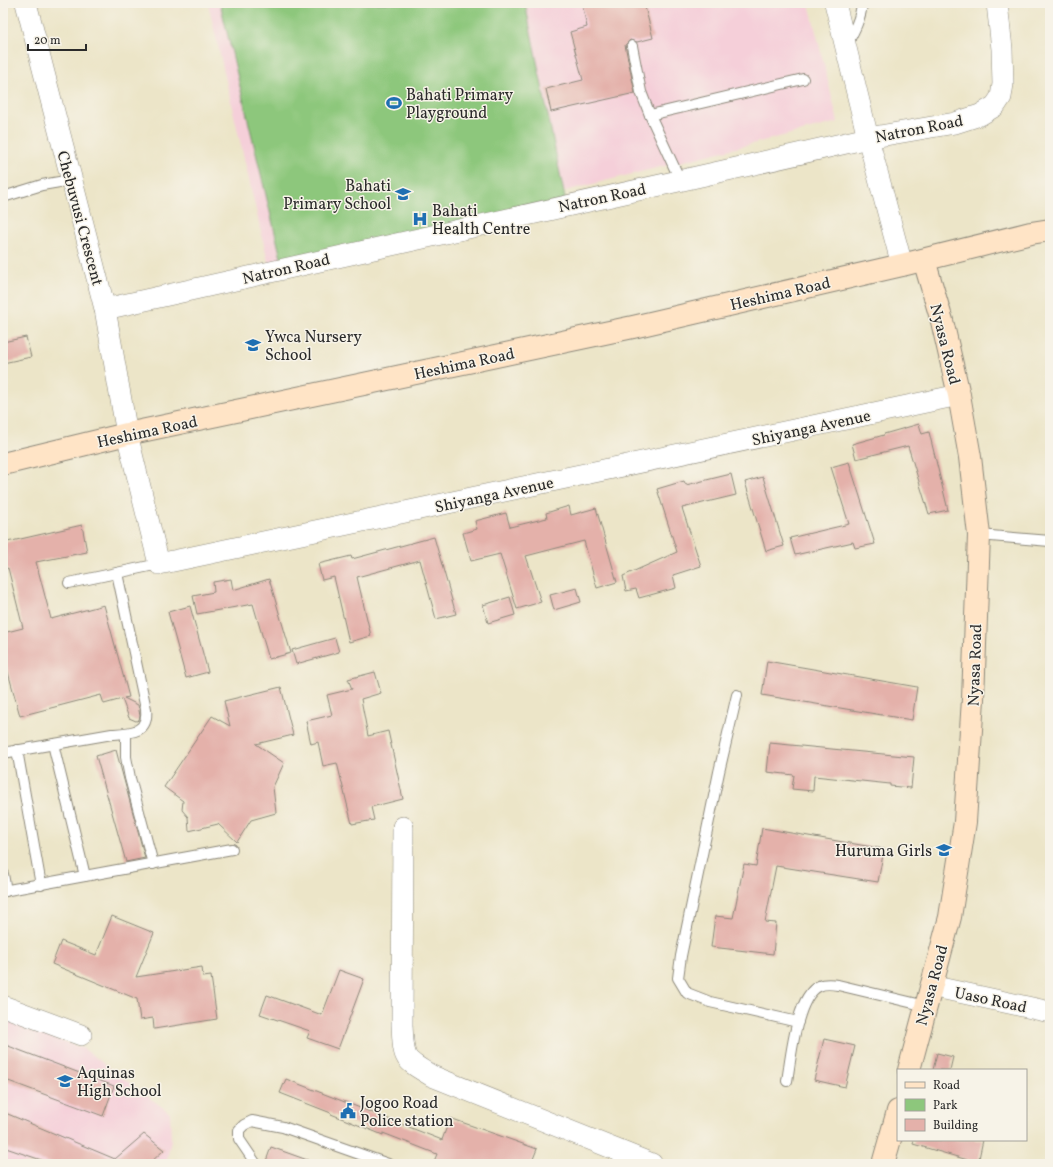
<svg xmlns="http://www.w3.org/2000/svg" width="1053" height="1167" font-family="Vollkorn,serif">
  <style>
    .built { fill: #f5cfd9 }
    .green { fill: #8dc77c; stroke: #5c7954 }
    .building { fill: #e4b1aa }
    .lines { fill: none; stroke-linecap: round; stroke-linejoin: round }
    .lane-casing { stroke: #8c887a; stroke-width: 12 }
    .street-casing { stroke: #8c887a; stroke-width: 22 }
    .secondary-casing { stroke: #8c887a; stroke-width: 24 }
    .lane { stroke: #fff; stroke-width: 10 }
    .street { stroke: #fff; stroke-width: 21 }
    .secondary { stroke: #ffe4c6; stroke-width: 22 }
    .labels { text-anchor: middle; stroke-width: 3; stroke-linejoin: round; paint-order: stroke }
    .poi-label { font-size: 16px; fill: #2b2b2b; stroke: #f7f3e8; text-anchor: start }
    .street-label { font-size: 16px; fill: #2b2b2b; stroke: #f7f3e8 }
  </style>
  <rect width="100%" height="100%" fill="#f7f3e8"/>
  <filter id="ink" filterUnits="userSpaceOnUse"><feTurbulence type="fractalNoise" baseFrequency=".025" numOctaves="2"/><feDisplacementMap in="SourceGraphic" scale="8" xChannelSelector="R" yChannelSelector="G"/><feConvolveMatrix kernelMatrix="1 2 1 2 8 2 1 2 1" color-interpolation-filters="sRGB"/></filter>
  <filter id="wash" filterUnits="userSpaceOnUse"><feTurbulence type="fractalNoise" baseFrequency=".012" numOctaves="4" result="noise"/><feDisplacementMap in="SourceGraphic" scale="16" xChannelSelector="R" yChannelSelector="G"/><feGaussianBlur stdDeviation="0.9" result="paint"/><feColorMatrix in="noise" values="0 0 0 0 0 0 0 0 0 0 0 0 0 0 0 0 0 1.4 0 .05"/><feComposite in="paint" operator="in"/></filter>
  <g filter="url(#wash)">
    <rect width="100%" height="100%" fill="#ece5c8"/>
    <!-- built -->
    <g class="built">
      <polygon points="208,3 809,3 838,122 269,266"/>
      <polygon points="3,1017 84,1049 170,1113 171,1140 166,1164 3,1164"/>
    </g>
    <!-- green -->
    <polygon class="green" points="220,3 525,3 566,203 282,262"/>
    <g id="blocks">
      <!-- building -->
      <g class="building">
        <polygon points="582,3 644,3 653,38 637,42 630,40 625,45 635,93 551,112 546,89 583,80 570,32 587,27"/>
        <polygon points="26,337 31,357 3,363 3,342"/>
        <polygon points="919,424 922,434 929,432 948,510 929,514 908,446 856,459 852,444 884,435 884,434"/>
        <polygon points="849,462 875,544 855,548 853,542 795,555 790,538 849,524 831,467"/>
        <polygon points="731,474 736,495 682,508 701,566 673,575 676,588 639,598 636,589 626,591 623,576 677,552 657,489 684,481 686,485"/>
        <polygon points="763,477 784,546 766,551 745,482"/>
        <polygon points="569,506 571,515 596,508 617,582 597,588 584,541 526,556 541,602 517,609 500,554 471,561 463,533 477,529 475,521 506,513 510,527 547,518 546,513"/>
        <polygon points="82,525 87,552 36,562 51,619 104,605 129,697 124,698 138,705 140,716 139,720 136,721 129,718 122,699 104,704 101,695 20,716 3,654 3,633 23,628 8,568 6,569 3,555 3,543"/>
        <polygon points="434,537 456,614 436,619 420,560 357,577 371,636 349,642 334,577 322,580 318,564 351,556 352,559"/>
        <polygon points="231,579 233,590 269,579 291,653 269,659 253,604 197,614 193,596 214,592 213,582"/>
        <polygon points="577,588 581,602 554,610 550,595"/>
        <polygon points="510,597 515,615 488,623 483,605"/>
        <polygon points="190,606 208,672 186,678 168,612"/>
        <polygon points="335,638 339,652 296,664 292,650"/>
        <polygon points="767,661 917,687 912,720 762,695"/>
        <polygon points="375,672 381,693 361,699 368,736 388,731 403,799 371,807 374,820 352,824 337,763 323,766 318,742 311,744 306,721 332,715 327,695 352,689 348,679"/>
        <polygon points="281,687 293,735 256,744 284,763 273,787 276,813 251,820 237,842 218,824 189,831 188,817 182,810 183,801 164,787 212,716 230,726 224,701"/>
        <polygon points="770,743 914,757 911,788 890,786 890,784 814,776 813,791 792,789 794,775 767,772"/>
        <polygon points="116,750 145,858 126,862 96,756"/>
        <polygon points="762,828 884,849 878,882 776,866 765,922 776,923 773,954 711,947 715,916 733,918 744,864 756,866"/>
        <polygon points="112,916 154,933 136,977 202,967 203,977 211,976 217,1019 154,1029 153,1018 140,1020 137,999 52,964 61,941 96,955"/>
        <polygon points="339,970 364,979 338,1049 307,1038 310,1031 260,1014 267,995 322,1015"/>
        <polygon points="824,1039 855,1046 845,1087 814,1080"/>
        <polygon points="3,1044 114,1086 103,1116 3,1079"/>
        <polygon points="937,1053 953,1057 950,1070 933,1070"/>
        <polygon points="286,1079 442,1140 450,1118 537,1149 531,1164 433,1164 437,1154 383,1133 383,1135 331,1114 331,1113 280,1093"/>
        <polygon points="3,1112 115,1159 144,1134 164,1150 149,1164 53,1164 3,1147"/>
        <polygon points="914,1140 983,1140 978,1163 913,1144"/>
        <polygon points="271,1147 313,1162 313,1164 265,1164"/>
      </g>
    </g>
  </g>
  <g filter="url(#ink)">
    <use href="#blocks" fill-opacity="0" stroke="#8c887a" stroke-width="1"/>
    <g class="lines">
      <defs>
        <g id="lane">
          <path d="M 847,44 C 854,31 861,18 862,3"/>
          <polyline points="632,46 641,92 650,115 680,180"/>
          <polyline points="650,115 803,79"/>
          <polyline points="3,197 42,185 71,180"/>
          <polyline points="979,535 1050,541"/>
          <polyline points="69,583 159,564"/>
          <polyline points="737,695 719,772 681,956 678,978 687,993 710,1002 798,1022"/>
          <polyline points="126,734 126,757 130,778 153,864"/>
          <polyline points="53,744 85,876"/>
          <polyline points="17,750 41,885"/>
          <path d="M 3,753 L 112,734 C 131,733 149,733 146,709 L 117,573"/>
          <polyline points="3,874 6,891"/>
          <polyline points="3,891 232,849"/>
          <path d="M 787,1081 C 791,1058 796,997 819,986 C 825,983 832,984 838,985 L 926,1006"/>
          <polyline points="256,1164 239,1139 239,1130 244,1125 252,1121 283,1127 388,1164"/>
        </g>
        <g id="street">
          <polyline points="26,3 105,309 127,434 159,564 959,395"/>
          <polyline points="835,3 868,138 902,265"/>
          <polyline points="105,309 741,167 868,138 955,123 980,115 995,106 1001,97 1003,84 1002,49 997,3"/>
          <path d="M 403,827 L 402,1025 C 404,1060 402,1058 432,1076 L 652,1164"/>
          <polyline points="931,986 1050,1012"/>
          <polyline points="3,1006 81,1035"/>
        </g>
        <g id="secondary">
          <polyline points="3,464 127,434 633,327 902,265 1031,233 1050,230"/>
          <polyline points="909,1070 950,917 965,822 973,699 979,535 970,457 959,395 942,321 924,260"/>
          <polyline points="883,1164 898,1111"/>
        </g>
      </defs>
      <!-- lane casing -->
      <use href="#lane" class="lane-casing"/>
      <!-- street casing -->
      <use href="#street" class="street-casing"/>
      <!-- secondary casing -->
      <use href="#secondary" class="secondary-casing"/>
      <!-- lane -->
      <use href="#lane" class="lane"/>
      <!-- street -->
      <use href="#street" class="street"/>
      <!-- secondary -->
      <use href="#secondary" class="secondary"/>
    </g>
  </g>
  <!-- icons -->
  <defs>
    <symbol id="stadium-bare" viewBox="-9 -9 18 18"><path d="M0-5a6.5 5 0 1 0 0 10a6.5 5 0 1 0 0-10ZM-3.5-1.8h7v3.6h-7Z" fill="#1f6fb2" stroke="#f7f3e8" stroke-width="2.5" paint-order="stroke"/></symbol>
    <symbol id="school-bare" viewBox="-9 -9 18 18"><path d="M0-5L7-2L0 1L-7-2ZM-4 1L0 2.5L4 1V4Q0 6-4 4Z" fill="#1f6fb2" stroke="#f7f3e8" stroke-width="2.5" paint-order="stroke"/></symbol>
    <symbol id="hospital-bare" viewBox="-9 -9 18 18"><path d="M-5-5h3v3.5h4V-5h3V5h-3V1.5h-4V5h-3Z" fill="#1f6fb2" stroke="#f7f3e8" stroke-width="2.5" paint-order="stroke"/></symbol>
    <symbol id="civic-bare" viewBox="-9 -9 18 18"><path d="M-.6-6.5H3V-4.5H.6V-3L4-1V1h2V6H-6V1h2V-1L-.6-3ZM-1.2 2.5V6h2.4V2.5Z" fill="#1f6fb2" stroke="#f7f3e8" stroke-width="2.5" paint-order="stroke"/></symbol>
  </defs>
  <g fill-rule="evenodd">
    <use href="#stadium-bare" x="383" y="92" width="22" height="22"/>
    <use href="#school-bare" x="392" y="183" width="22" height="22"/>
    <use href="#hospital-bare" x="409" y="208" width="22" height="22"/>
    <use href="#school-bare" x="242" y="334" width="22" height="22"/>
    <use href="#school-bare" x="933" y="839" width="22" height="22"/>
    <use href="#school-bare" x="54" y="1070" width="22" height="22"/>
    <use href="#civic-bare" x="337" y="1100" width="22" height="22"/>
  </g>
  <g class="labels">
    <!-- poi labels -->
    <g class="poi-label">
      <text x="406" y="100">Bahati Primary<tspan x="406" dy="18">Playground</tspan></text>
      <text x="391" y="191" text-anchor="end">Bahati<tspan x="391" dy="18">Primary School</tspan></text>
      <text x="432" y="216">Bahati<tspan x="432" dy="18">Health Centre</tspan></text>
      <text x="265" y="342">Ywca Nursery<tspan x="265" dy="18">School</tspan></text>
      <text x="932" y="856" text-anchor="end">Huruma Girls</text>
      <text x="77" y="1078">Aquinas<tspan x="77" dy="18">High School</tspan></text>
      <text x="360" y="1108">Jogoo Road<tspan x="360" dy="18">Police station</tspan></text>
    </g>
    <!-- street labels -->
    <g class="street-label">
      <text transform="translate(919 128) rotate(-11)" y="6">Natron Road</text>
      <text transform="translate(602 197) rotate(-12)" y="6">Natron Road</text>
      <text transform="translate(81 218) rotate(75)" y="6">Chebuvusi Crescent</text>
      <text transform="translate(286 268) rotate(-13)" y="6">Natron Road</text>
      <text transform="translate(780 293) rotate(-13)" y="6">Heshima Road</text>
      <text transform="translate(946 344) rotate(76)" y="6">Nyasa Road</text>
      <text transform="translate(464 363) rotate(-12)" y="6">Heshima Road</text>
      <text transform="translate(811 427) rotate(-12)" y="6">Shiyanga Avenue</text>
      <text transform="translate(147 431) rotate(-12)" y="6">Heshima Road</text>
      <text transform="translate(494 494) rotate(-12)" y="6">Shiyanga Avenue</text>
      <text transform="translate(974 665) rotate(-88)" y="6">Nyasa Road</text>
      <text transform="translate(931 985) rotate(-75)" y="6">Nyasa Road</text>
      <text transform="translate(991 999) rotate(12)" y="6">Uaso Road</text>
    </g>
  </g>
  <!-- margin -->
  <rect width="1053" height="1167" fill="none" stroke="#f7f3e8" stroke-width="16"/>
  <!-- legend -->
  <rect x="897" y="1069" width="130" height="72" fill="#f7f3e8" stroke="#a5a39c"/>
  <rect x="905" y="1082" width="20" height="6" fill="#ffe4c6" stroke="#a5a39c"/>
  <text x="933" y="1089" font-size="12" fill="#2b2b2b">Road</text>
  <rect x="905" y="1099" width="20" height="12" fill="#8dc77c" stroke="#a5a39c"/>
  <text x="933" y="1109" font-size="12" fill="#2b2b2b">Park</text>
  <rect x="905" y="1119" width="20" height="12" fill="#e4b1aa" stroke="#a5a39c"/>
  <text x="933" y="1129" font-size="12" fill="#2b2b2b">Building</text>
  <!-- scale -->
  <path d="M28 44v6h58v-6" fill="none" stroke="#2b2b2b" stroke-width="2"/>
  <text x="34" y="44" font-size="12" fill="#2b2b2b" stroke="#f7f3e8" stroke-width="3" paint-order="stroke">20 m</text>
</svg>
